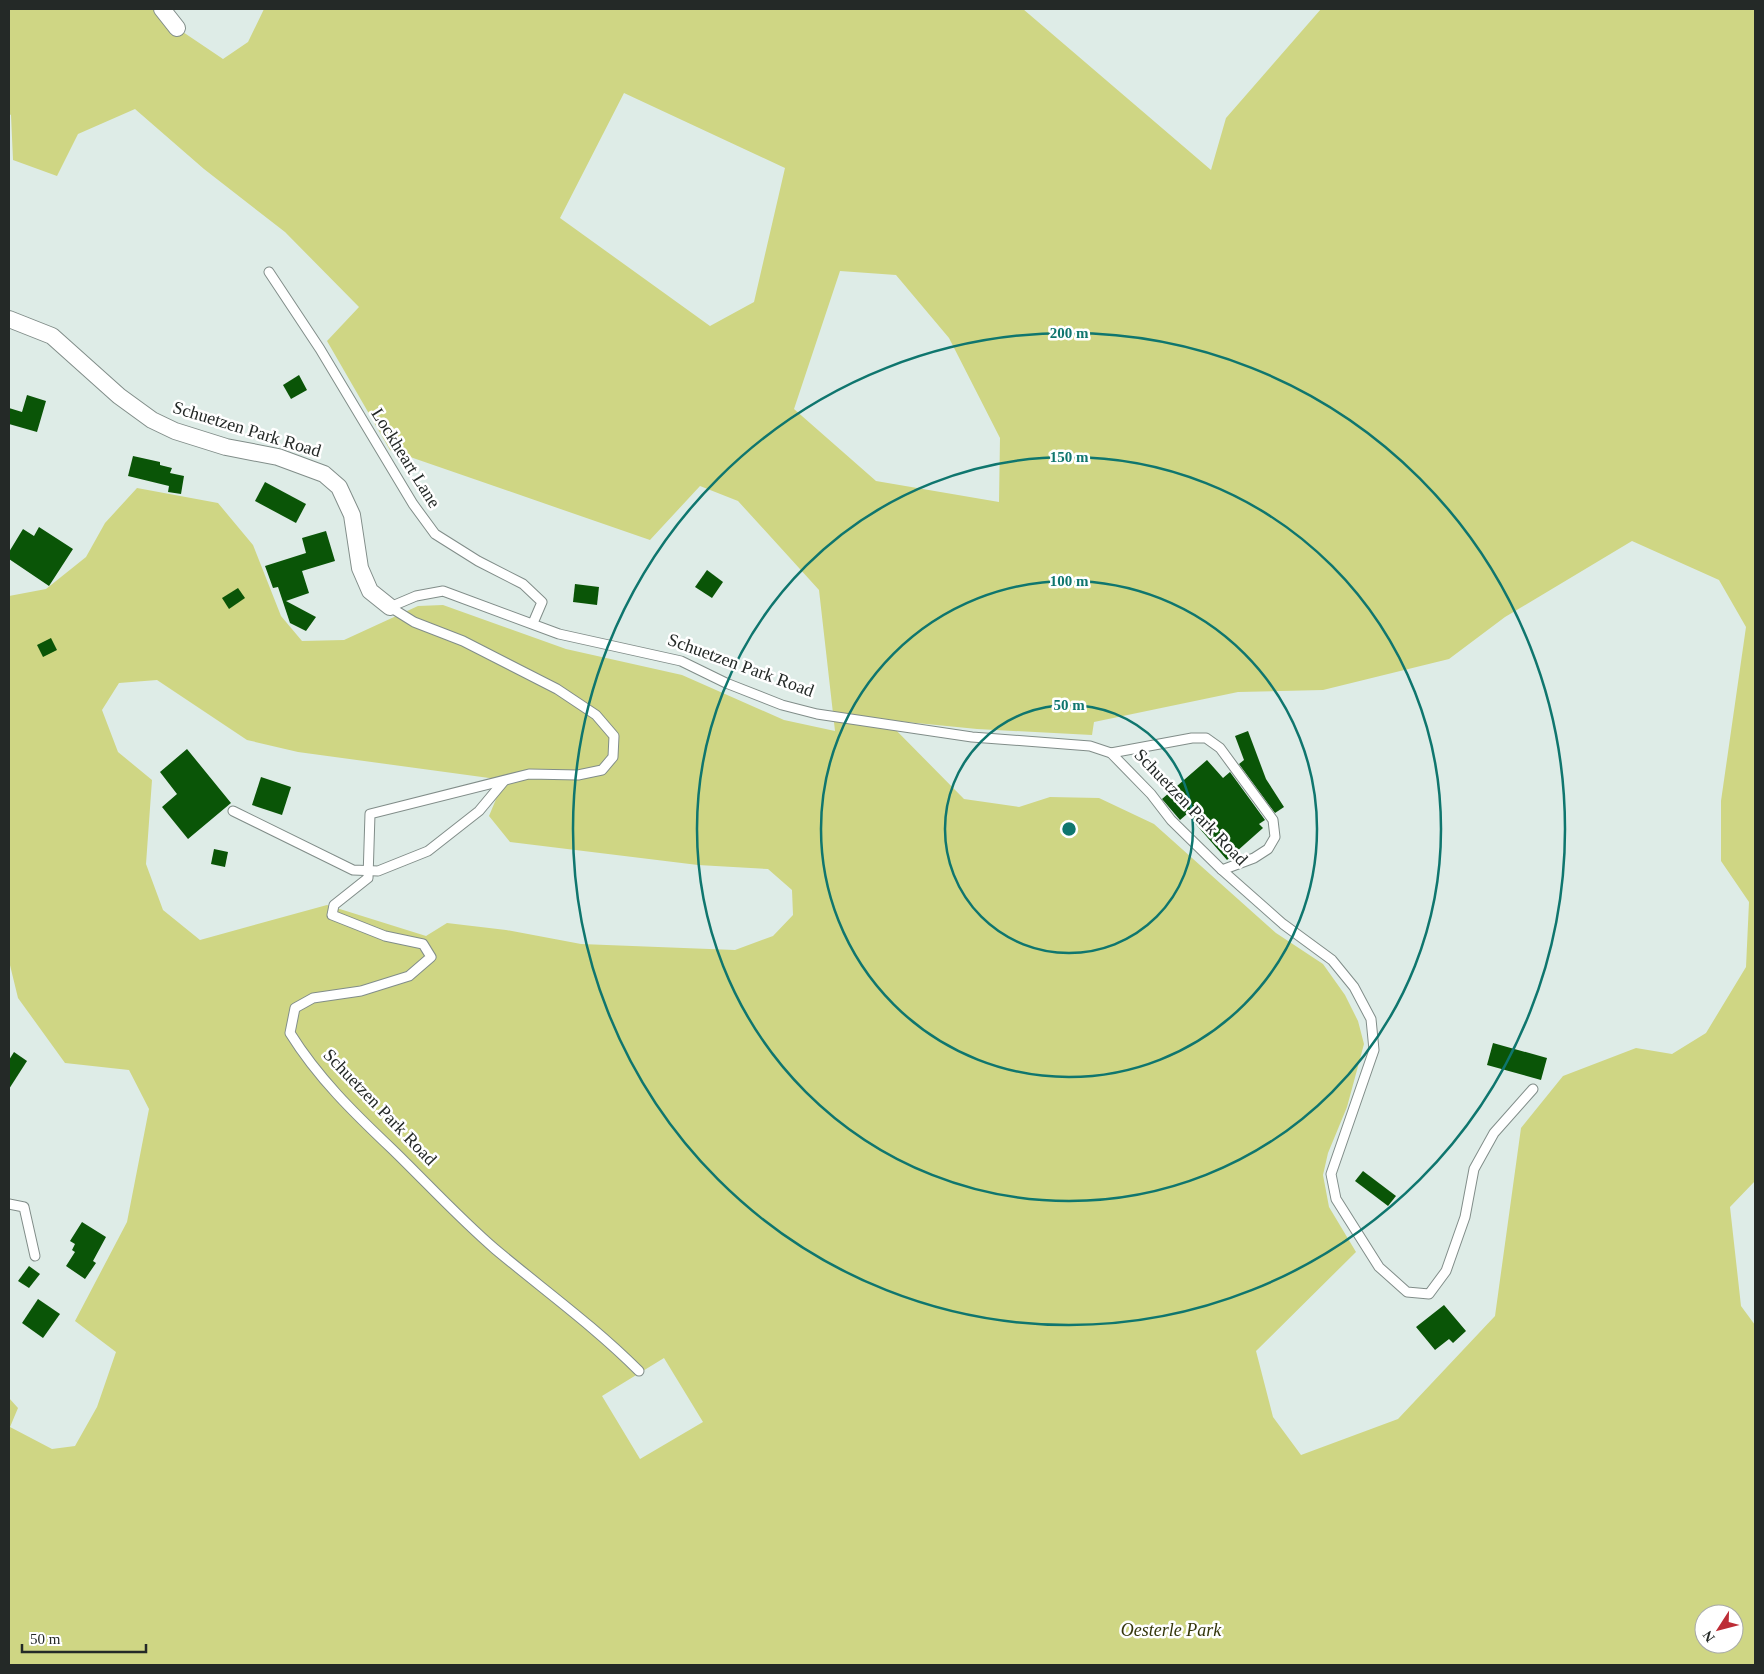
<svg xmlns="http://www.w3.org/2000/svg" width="1764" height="1674" font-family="'Times New Roman',serif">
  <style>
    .green { fill: #cfd684; fill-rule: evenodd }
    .building { fill: #0a5507 }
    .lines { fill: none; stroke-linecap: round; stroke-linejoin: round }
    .service-casing { stroke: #818d89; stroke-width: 11 }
    .minor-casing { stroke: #818d89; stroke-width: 18 }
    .service { stroke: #fff; stroke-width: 9 }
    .minor { stroke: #fff; stroke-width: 16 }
    .ring { fill: none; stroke: #0f766e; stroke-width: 2.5 }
    .labels { text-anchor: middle; stroke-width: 5; stroke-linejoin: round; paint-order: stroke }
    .street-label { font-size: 18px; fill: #242927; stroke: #fff }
    .park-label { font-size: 18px; font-style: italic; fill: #34360a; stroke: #fff }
    .centre { fill: #0f766e; stroke: #fff; stroke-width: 2.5 }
    .ring-label { font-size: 15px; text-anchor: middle; font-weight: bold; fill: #0f766e; stroke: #fff; stroke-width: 5; stroke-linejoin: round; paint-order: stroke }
  </style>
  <rect width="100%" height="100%" fill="#deece7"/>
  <!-- green -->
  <path class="green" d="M 9,9 L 162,9 L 177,28 L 223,59 L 248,42 L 264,9 L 1023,9 L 1211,170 L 1226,118 L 1321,9 L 1755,9 L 1755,1181 L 1730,1207 L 1741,1306 L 1755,1325 L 1755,1665 L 9,1665 L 9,1398 L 18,1408 L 10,1427 L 52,1449 L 75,1446 L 97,1407 L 116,1352 L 75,1321 L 127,1222 L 149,1109 L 129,1070 L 65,1063 L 18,998 L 9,961 L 9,596 L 46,589 L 86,557 L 105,523 L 137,488 L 218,503 L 253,545 L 281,616 L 302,641 L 344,640 L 418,606 L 443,605 L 566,649 L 682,675 L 784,720 L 835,731 L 819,590 L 738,501 L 700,486 L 650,540 L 390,450 L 327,341 L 359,307 L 285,232 L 204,169 L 135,109 L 78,134 L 57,176 L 13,160 L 11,115 L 9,114 ZM 624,93 L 785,168 L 754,302 L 710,326 L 560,218 ZM 840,271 L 896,275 L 949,338 L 1000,438 L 999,502 L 876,481 L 794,409 ZM 1632,541 L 1719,580 L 1746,627 L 1721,801 L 1721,861 L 1749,902 L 1746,967 L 1706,1033 L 1672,1054 L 1636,1048 L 1563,1076 L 1521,1128 L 1495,1316 L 1398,1419 L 1301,1455 L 1273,1417 L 1256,1351 L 1356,1252 L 1329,1207 L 1323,1175 L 1328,1153 L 1347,1107 L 1364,1044 L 1358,1021 L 1345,995 L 1323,964 L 1276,933 L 1154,824 L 1099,798 L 1050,797 L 1019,807 L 964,799 L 886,720 L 977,729 L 1092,735 L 1094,722 L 1238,692 L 1323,690 L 1449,659 L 1505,617 ZM 157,680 L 247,740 L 298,752 L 504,780 L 489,816 L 510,842 L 698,865 L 768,869 L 792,890 L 793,915 L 773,936 L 735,950 L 581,944 L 506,930 L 447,923 L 426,936 L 327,905 L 200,940 L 163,910 L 146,864 L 152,780 L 118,752 L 102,710 L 119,683 ZM 664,1358 L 703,1422 L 640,1459 L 602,1396 ZM 1704,1614 L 1734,1614 L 1734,1644 L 1704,1644 Z"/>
  <!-- building -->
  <g class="building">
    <polygon points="299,375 307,390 291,399 283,385"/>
    <polygon points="27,395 46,401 37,432 9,424 9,408 22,412"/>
    <polygon points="133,456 160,462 160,465 172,468 170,473 184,476 181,494 168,492 169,486 128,476"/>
    <polygon points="265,482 306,504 296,523 255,501"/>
    <polygon points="39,527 73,549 49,586 9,559 9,552 23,529 34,536"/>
    <polygon points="326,531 335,561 302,571 309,593 286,601 316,617 306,631 290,623 278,587 273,588 265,566 306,553 302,538"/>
    <polygon points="707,570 723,582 712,598 695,587"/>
    <polygon points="575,584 599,587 597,605 573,602"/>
    <polygon points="238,588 245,598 229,609 222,598"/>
    <polygon points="51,638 57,650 43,657 37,645"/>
    <polygon points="1248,731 1266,779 1284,807 1275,813 1239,764 1244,760 1235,736"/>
    <polygon points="187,749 231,803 188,839 162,807 177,794 160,772"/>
    <polygon points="1207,760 1223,778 1230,772 1265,820 1259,824 1263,828 1227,860 1187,814 1180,820 1162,799"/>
    <polygon points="261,777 291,787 282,815 252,805"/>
    <polygon points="214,849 228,852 225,867 211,864"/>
    <polygon points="1493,1043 1547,1058 1541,1080 1487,1065"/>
    <polygon points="14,1052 27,1061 9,1089 9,1060"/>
    <polygon points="1363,1171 1396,1196 1388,1206 1355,1181"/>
    <polygon points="82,1222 106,1237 93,1261 96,1263 85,1279 66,1266 75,1252 72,1250 75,1244 70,1241"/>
    <polygon points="29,1266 40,1274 29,1288 18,1281"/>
    <polygon points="38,1299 60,1314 43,1338 22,1323"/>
    <polygon points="1444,1305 1466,1331 1453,1343 1449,1339 1435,1350 1416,1327"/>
  </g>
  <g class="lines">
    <defs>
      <g id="service">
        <polyline points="269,272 320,349 413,504 435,534 478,561 523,584 542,602 533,623"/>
        <polyline points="390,607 416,596 443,591 559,634 681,661 726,683 782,705 817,714 972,737 1090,746 1111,753 1151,794 1171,820 1222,870 1283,924 1332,960 1354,987 1371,1019 1374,1050 1331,1174 1336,1199 1379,1267 1407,1292 1429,1294 1446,1271 1465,1217 1474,1169 1494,1133 1533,1089"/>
        <path d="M 390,607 L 414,622 L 463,641 L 557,689 L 596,715 L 614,736 L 613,757 L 602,770 L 578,775 L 529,774 L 370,814 L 368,878 L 334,905 L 332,915 L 385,936 L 423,944 L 431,957 L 409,976 L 361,991 L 313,998 L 295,1008 L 290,1033 C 318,1078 354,1113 392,1149 C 426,1182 459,1218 495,1249 C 544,1290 594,1326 639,1371"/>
        <polyline points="1111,753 1192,738 1206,738 1220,748 1273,820 1275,837 1268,849 1254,858 1222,870"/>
        <polyline points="233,811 353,870 378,871 428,851 479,811 504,781"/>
        <polyline points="9,1204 24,1207 35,1256"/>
      </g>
      <g id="minor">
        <polyline points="162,9 177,28"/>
        <polyline points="9,319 52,336 119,396 152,420 175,431 226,447 278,457 324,474 339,487 352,515 360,568 370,591 390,607"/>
      </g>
    </defs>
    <!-- service casing -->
    <use href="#service" class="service-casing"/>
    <!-- minor casing -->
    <use href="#minor" class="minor-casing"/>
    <!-- service -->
    <use href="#service" class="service"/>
    <!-- minor -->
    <use href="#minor" class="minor"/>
  </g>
  <!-- distance rings -->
  <g class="ring">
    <circle cx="1069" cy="829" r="124"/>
    <circle cx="1069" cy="829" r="248"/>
    <circle cx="1069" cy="829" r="372"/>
    <circle cx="1069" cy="829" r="496"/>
  </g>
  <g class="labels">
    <!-- street labels -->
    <g class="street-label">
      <text transform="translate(247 429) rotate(17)" y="6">Schuetzen Park Road</text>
      <text transform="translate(406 458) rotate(58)" y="6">Lockheart Lane</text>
      <text transform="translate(741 665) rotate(20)" y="6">Schuetzen Park Road</text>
      <text transform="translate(1191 807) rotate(46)" y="6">Schuetzen Park Road</text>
      <text transform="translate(380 1107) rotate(46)" y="6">Schuetzen Park Road</text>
    </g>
    <!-- park labels -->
    <g class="park-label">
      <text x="1171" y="1636">Oesterle Park</text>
    </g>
  </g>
  <circle cx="1069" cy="829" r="8" class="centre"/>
  <g class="ring-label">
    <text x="1069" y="338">200 m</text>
    <text x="1069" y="462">150 m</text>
    <text x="1069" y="586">100 m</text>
    <text x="1069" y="710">50 m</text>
  </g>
  <!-- border -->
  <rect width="1764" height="1674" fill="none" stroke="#242927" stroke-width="20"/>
  <!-- north arrow -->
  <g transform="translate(1719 1629) rotate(234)"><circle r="24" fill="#ffffff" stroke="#a7a9a9"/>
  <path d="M0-4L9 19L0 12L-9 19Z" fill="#bd2d36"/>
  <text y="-8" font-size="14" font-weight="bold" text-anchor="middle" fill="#242927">N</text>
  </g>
  <!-- scale -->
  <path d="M22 1644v8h124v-8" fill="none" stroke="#242927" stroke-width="2.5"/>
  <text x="30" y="1644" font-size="15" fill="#242927" stroke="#ffffff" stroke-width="4" paint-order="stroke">50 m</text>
</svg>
